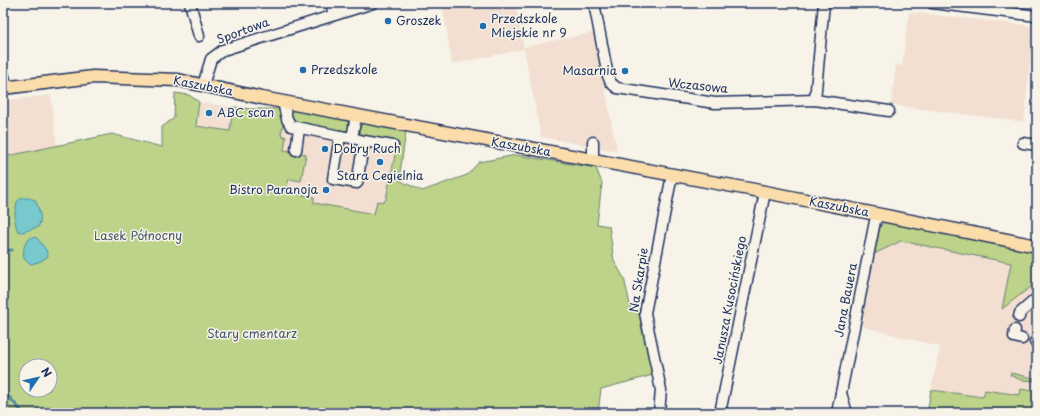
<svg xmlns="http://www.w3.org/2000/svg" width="1040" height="416" font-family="'Playpen Sans',sans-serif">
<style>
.built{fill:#f2dfd2}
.green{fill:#bcd389;stroke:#6c8174;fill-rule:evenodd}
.water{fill:#77c9ce;stroke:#528ba1}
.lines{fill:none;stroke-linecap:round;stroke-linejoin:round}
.stream{stroke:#528ba1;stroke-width:3}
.minor-casing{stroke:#1b2f5e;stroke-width:13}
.major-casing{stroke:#1b2f5e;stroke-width:15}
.minor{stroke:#f7f3e8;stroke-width:10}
.major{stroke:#fbddab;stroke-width:12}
.poi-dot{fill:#1f6fb2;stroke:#f7f3e8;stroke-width:1.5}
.labels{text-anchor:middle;stroke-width:3;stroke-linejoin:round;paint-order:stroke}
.poi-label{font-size:12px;fill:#1b2f5e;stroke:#f7f3e8;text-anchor:start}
.street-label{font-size:12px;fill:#1b2f5e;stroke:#f7f3e8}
.park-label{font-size:12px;fill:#435869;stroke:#f7f3e8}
</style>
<rect width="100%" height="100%" fill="#f7f3e8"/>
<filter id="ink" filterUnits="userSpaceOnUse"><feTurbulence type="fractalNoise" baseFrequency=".025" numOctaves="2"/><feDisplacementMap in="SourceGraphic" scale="8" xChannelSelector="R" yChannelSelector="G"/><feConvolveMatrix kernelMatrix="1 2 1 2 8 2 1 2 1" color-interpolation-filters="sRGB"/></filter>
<g filter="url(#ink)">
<g class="built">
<polygon points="442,3 515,3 524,47 594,32 617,151 541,137 524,49 452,64"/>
<polygon points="909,12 1034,26 1024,122 891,105 896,65 902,66"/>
<polygon points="51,95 57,146 3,157 3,101"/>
<polygon points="199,102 233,107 230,131 196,126"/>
<polygon points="284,119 349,128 399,138 386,199 375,214 313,203 314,197 286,192 289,179 300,181 292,152 284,150 281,135"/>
<polygon points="901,241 1037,268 1037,399 984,397 931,390 940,347 861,326 874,254"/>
</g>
<g class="green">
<path d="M 175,93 L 189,95 L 199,102 L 196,126 L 230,131 L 233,107 L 251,109 L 280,109 L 284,119 L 281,135 L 286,137 L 284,150 L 306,154 L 301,181 L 289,179 L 286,192 L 314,197 L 314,203 L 374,214 L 377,201 L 384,202 L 386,199 L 397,145 L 361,136 L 359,130 L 363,123 L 406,131 L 399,180 L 422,191 L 467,175 L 479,162 L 516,155 L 596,168 L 602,183 L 597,224 L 609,226 L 614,261 L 624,278 L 631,309 L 640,311 L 642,329 L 653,375 L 601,389 L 598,413 L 3,413 L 3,157 L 112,134 L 162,147 L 162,127 L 174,118 ZM 26,366 L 50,366 L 50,390 L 26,390 Z"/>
<polygon points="294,110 344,119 348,122 349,128 345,132 296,126 290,115"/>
<polygon points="885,222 1037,251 1037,282 1002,309 1011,263 901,241 874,254 880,226"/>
<polygon points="1011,373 1037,379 1037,381 1021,380 1010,375"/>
<polygon points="1021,389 1037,392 1037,413 927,413 931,390 983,397 985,390 1020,395"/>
</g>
<g class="water">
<path d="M 21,198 L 29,198 L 35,200 C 39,208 43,220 38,227 L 22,232 L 18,231 C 13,221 15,212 17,202 Z"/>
<path d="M 32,237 L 37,238 L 46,250 L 48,256 L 41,261 L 31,264 L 24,259 C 23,250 23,243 32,237 Z"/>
</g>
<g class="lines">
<g class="stream">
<polyline points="3,230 5,230"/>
<polyline points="3,251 12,250"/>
<polyline points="3,390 23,413"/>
</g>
<defs>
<g id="minor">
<polyline points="190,3 199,36"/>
<polyline points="331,3 334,15"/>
<polyline points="594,3 608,76 611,83 617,88 715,103 815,100 889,111"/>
<polyline points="932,3 1037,16"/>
<polyline points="3,73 7,87"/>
<polyline points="203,85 211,59 223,50 373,3"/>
<polyline points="815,100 824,3"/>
<polyline points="283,102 287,119 291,126 340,136"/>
<polyline points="352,138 364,141 357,183 333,179 340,136 352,138 356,116"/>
<polyline points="364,141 393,146"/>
<polyline points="1023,143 1037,145"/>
<polyline points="296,150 299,129"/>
<polyline points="593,160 593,142"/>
<polyline points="1019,317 1020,313 1037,298"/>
<polyline points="1015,330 1014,337 1022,339"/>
<polyline points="1035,342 1037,342"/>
<polyline points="841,393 847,413"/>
<polyline points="659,413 661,390 645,313 672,175"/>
<polyline points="720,413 765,192"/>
<polyline points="837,413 875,221 879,215"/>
</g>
<polyline id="major" points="3,88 93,77 178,80 262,98 765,192 1037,246"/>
</defs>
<use href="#minor" class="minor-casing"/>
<use href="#major" class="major-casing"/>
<use href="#minor" class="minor"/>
<use href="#major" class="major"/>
</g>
</g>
<g class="poi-dot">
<circle cx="388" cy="21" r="4"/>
<circle cx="483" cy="26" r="4"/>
<circle cx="303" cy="70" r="4"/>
<circle cx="625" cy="71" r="4"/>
<circle cx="209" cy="113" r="4"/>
<circle cx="325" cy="149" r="4"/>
<circle cx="380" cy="162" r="4"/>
<circle cx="326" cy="190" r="4"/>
</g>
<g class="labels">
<g class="poi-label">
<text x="491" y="23">Przedszkole<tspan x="491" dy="14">Miejskie nr 9</tspan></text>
<text x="396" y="25">Groszek</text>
<text x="311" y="74">Przedszkole</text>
<text x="617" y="75" text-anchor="end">Masarnia</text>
<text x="217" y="117">ABC scan</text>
<text x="333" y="153">Dobry Ruch</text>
<text x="380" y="180" text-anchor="middle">Stara Cegielnia</text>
<text x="318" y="194" text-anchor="end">Bistro Paranoja</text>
</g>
<g class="street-label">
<text transform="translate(243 31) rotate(-20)" y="4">Sportowa</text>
<text transform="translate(203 86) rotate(11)" y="4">Kaszubska</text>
<text transform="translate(698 86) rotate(6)" y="4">Wczasowa</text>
<text transform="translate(521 147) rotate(10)" y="4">Kaszubska</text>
<text transform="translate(839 207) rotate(11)" y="4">Kaszubska</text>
<text transform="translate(639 280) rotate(-81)" y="4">Na Skarpie</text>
<text transform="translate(730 300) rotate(-79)" y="4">Janusza Kusocińskiego</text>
<text transform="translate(846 300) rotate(-79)" y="4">Jana Bauera</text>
</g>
<g class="park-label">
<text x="138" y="240">Lasek Północny</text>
<text x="252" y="338">Stary cmentarz</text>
</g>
</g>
<rect width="1040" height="416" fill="none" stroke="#f7f3e8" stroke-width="16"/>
<rect x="8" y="8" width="1024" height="400" fill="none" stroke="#1b2f5e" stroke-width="1.5" filter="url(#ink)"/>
<g transform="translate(38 378) rotate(56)"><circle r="19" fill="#f7f3e8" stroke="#9fa5b1"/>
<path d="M0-3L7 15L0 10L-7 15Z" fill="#1f6fb2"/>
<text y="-6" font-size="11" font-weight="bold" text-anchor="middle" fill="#1b2f5e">N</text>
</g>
</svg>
